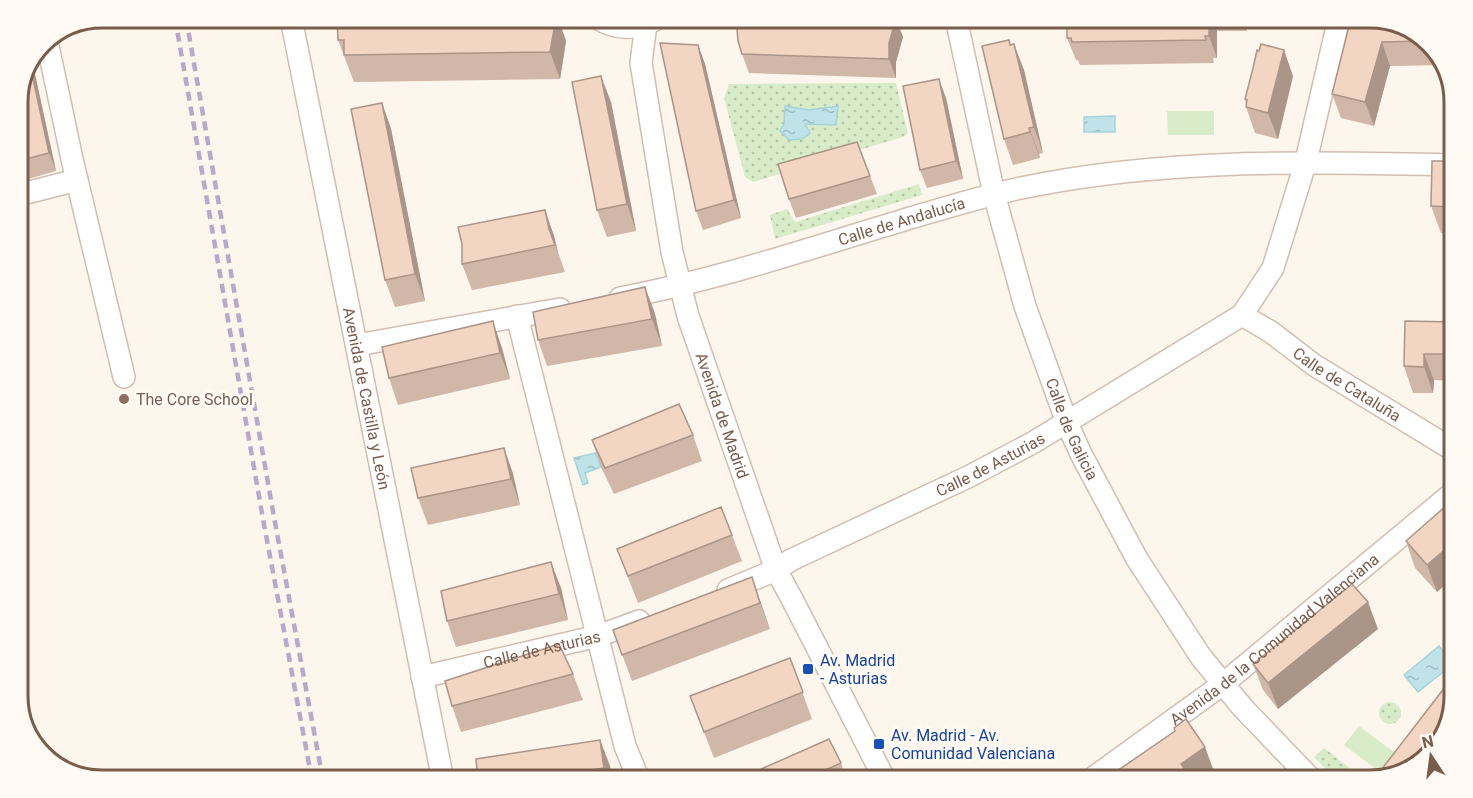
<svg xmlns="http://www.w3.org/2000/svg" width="1473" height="798" font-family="Roboto,sans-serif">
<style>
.grass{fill:url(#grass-dots)}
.pitch{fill:#d8ecc9}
.water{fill:url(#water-ripples);stroke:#a5d3da;stroke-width:1.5}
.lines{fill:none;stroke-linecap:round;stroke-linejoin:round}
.minor-casing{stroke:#d1beb0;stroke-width:24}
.minor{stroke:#fff;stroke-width:21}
.rail{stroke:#b9a8c9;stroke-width:4.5;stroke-dasharray:9 6;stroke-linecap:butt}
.wall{fill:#d1b7a8}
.shaded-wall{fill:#aa9588}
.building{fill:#f3d5c3;stroke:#aa9588;stroke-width:1.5}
.education-dot{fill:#8d6e63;stroke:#fffaf3;stroke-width:2}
.transit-dot{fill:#1a4fb4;stroke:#fffaf3;stroke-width:2}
.labels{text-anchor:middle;stroke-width:6;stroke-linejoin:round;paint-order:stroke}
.street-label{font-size:16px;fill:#7a5c4d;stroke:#fffaf3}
.education-label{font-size:16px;fill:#785e54;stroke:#fffaf3;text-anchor:start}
.transit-label{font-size:16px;fill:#164399;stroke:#fffaf3;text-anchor:start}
.rim{fill:none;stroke:#7a5c4d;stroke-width:3}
</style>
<defs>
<pattern id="grass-dots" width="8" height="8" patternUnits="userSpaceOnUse" patternTransform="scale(1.5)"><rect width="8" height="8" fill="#d8ecc9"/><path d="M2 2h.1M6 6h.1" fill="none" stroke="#b4c2a5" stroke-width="1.8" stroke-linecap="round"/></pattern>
<pattern id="water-ripples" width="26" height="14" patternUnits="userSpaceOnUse" patternTransform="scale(1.5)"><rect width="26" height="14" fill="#bfe3e8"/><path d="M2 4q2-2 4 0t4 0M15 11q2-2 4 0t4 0" fill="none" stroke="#a0bbbe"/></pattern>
</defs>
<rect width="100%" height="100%" fill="#fdf6ec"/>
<g class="grass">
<polygon points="896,83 908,133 903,137 753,182 745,177 724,98 729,84"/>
<polygon points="919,184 922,195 775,239 770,215 787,209 795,222"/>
<circle cx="1390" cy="713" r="11"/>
<polygon points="1324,748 1365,780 1337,780 1314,757"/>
</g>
<g class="pitch">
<polygon points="1167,111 1214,111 1214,135 1168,135"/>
<polygon points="1359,726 1395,753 1380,772 1344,745"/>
</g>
<g class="water">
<polygon points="785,106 809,110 838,106 836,125 805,124 810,133 802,139 789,140 780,131 784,124"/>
<polygon points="1115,116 1115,132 1084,132 1084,117"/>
<polygon points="596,453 601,467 585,473 588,483 583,485 574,458"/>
<polygon points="1439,646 1453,664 1418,692 1404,675"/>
</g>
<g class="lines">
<defs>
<g id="minor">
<path id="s1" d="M 291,18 L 443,780"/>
<path d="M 597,18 C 616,30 636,30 655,20"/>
<path id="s2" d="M 956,18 L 994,194 L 1025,306 L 1067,423 L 1081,454 L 1137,559 L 1201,657 L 1243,708 L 1312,780"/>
<path id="s3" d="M 646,24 L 641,63 L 672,252 L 688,316 L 776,570 L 791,597 L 885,780"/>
<polyline points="47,41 72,159 124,377"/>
<polyline points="18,195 77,180"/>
<path id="s4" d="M 620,298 C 717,280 810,248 904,220 C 944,208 985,195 1026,187 C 1167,158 1312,162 1455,165"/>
<path id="s5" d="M 1242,315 L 1271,332 L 1314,365 L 1455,451"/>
<polyline points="517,316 625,746 639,780"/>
<polyline points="357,345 560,309"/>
<path id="s6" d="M 728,590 L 776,570 L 791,560 L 970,476 L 1034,442 L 1242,315 L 1273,268 L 1306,161 L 1339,18"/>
<path id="s7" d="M 422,677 L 598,636 L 639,621"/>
<path id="s8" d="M 1090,780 L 1223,684 L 1455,491"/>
</g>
</defs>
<use href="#minor" class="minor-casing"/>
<use href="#minor" class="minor"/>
<g class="rail">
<polyline points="175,18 263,519 312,780"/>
<polyline points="186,18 274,517 323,780"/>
</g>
</g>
<g class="wall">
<polygon points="337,18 558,18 566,41 560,79 354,82 338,40"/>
<polygon points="1067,18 1247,18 1247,31 1217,31 1217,58 1213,58 1214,63 1080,65 1078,60 1076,60 1067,38"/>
<polygon points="1351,18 1408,27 1441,56 1444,65 1390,66 1374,126 1341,118 1332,94"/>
<polygon points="896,19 903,37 896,62 896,78 749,73 742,54"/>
<polygon points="698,45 705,64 741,218 703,230 696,211"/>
<polygon points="1011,45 1024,70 1043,153 1039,154 1040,158 1013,165 1004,139"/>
<polygon points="33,65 56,171 18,182 18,97"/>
<polygon points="1293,76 1278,139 1255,133 1246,107 1246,104 1245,99"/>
<polygon points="946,98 963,179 927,188 920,170"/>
<polygon points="611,102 636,231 607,237 597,210"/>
<polygon points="382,103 391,129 425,301 395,307 385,280"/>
<polygon points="857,142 877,194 796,218 789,199"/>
<polygon points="1455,161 1455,233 1441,233 1431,206"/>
<polygon points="545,210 554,236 558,252 565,272 472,290 462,264"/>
<polygon points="645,287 655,314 662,346 547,366 538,340"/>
<polygon points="1455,322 1455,381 1434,380 1433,393 1413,393 1404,366"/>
<polygon points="502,348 510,379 398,405 389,378"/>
<polygon points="693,435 702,461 614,494 601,467 592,440"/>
<polygon points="504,448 513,474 520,505 428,525 418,498"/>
<polygon points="1455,498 1455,576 1437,592 1415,568 1406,541"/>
<polygon points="732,535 742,561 638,603 617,549"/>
<polygon points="752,577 770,629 632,681 613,630"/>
<polygon points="561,588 568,620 456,647 447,621"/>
<polygon points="1378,629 1278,709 1263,690 1253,664"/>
<polygon points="790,658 812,719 714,758 690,696"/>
<polygon points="573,674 583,700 461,732 452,706"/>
<polygon points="600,740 610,766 612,780 478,780"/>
<polygon points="841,763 847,780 742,780"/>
</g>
<g class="shaded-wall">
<polygon points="556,18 558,18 566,41 560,79 550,52"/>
<polygon points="1209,18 1212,18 1217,31 1217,58 1209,36"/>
<polygon points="1243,18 1247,18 1247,31"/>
<polygon points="896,19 903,37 896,62 896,78 889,59 889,43"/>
<polygon points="1382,42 1390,66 1374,126 1365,102"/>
<polygon points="1014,44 1024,70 1043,153 1034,127"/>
<polygon points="698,45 705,64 741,218 734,200"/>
<polygon points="1284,50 1293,76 1278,139 1268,113"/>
<polygon points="33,65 56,171 49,153 31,69"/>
<polygon points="601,76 611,102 636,231 627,204"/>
<polygon points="939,79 946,98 963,179 956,161"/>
<polygon points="382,103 391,129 425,301 415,274"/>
<polygon points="1029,128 1039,154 1040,158 1030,132"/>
<polygon points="1451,194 1455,203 1455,218 1451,207"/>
<polygon points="545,210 554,236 558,252 549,229"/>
<polygon points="645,287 655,314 662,346 652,319"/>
<polygon points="493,321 502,348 510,379 500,353"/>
<polygon points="1424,354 1434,380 1433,393 1424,367"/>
<polygon points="504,448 513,474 520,505 511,479"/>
<polygon points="1455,541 1455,576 1437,592 1427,565"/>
<polygon points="551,562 561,588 568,620 559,594"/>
<polygon points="752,577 761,604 770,629 760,603"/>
<polygon points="1368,602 1378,629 1278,709 1268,683"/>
<polygon points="600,740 610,766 612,780 609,780 604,768"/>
<polygon points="1205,747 1215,774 1206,780 1186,780 1181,764"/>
</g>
<g class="building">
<polygon points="337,18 556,18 550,52 344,55 344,40 338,40"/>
<polygon points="736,18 895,18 896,19 889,43 889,59 742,54 738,41"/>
<polygon points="1067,18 1209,18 1209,36 1205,36 1206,40 1072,42 1071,38 1067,38"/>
<polygon points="1351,18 1370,18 1408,27 1425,41 1382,42 1365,102 1332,94"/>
<polygon points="1009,40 1010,45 1014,44 1034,127 1029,128 1030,132 1004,139 982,46"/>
<polygon points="660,43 698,45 734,200 696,211"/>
<polygon points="1261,44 1284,50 1268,113 1246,107 1247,100 1245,99 1253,68 1257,50 1259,51"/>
<polygon points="31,69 49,153 18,161 18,97"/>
<polygon points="601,76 627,204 597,210 572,82"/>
<polygon points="939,79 956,161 920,170 903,86"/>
<polygon points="382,103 415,274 385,280 351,109"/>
<polygon points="857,142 870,176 789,199 778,164"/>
<polygon points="1432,161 1455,161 1455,194 1451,194 1451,207 1431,206"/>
<polygon points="545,210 549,229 555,245 462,264 462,244 458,227"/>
<polygon points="645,287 652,319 538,340 533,312"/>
<polygon points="493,321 500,353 389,378 382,347"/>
<polygon points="1405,321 1455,322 1455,354 1424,354 1424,367 1404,366"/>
<polygon points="679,404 693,435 605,468 592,440"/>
<polygon points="504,448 511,479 418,498 411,468"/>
<polygon points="1455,498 1455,541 1427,565 1406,541"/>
<polygon points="721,507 732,535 628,576 617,549"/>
<polygon points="551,562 559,594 447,621 441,591"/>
<polygon points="752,577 760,603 622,655 613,630"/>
<polygon points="1352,584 1368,602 1268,683 1253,664"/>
<polygon points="559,644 573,674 452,706 445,681"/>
<polygon points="790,658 803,692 704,732 690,696"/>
<polygon points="1455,674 1455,695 1446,733 1413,768 1375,778"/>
<polygon points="1186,719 1205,747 1181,764 1192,780 1104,780 1175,731 1174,728"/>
<polygon points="829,739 841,763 803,780 742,780 741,778"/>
<polygon points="600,740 604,768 527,780 478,780 476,759"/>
</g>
<circle class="education-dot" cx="124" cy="399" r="6"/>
<g class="transit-dot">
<rect x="802" y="663" width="12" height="12" rx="3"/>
<rect x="873" y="738" width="12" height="12" rx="3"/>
</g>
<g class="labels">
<g class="street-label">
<text dy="6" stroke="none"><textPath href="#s4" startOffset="292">Calle de Andalucía</textPath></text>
<text dy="6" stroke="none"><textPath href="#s5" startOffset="126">Calle de Cataluña</textPath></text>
<text dy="6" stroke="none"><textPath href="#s1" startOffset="388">Avenida de Castilla y León</textPath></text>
<text dy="6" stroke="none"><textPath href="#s3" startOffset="402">Avenida de Madrid</textPath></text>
<text dy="6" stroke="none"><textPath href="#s2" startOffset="428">Calle de Galicia</textPath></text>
<text dy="6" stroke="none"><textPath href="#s6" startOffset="291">Calle de Asturias</textPath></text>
<text dy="6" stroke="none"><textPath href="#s8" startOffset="232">Avenida de la Comunidad Valenciana</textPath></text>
<text dy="6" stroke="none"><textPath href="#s7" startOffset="123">Calle de Asturias</textPath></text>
</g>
<g class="education-label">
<text x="136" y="405">The Core School</text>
</g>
<g class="transit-label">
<text x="820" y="666">Av. Madrid<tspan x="820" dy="18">- Asturias</tspan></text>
<text x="891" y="741">Av. Madrid - Av.<tspan x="891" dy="18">Comunidad Valenciana</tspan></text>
</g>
</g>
<path d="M0 0H1473V798H0ZM102 28H1370A74 74 0 0 1 1444 102V696A74 74 0 0 1 1370 770H102A74 74 0 0 1 28 696V102A74 74 0 0 1 102 28Z" fill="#fffaf3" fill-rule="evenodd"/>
<path class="rim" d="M102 28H1370A74 74 0 0 1 1444 102V696A74 74 0 0 1 1370 770H102A74 74 0 0 1 28 696V102A74 74 0 0 1 102 28Z"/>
<g transform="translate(1431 756) rotate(347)" stroke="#fffaf3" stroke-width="4.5" paint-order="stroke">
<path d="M0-4.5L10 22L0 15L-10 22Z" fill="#7a5c4d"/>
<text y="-9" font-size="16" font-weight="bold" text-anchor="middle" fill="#7a5c4d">N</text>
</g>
</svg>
